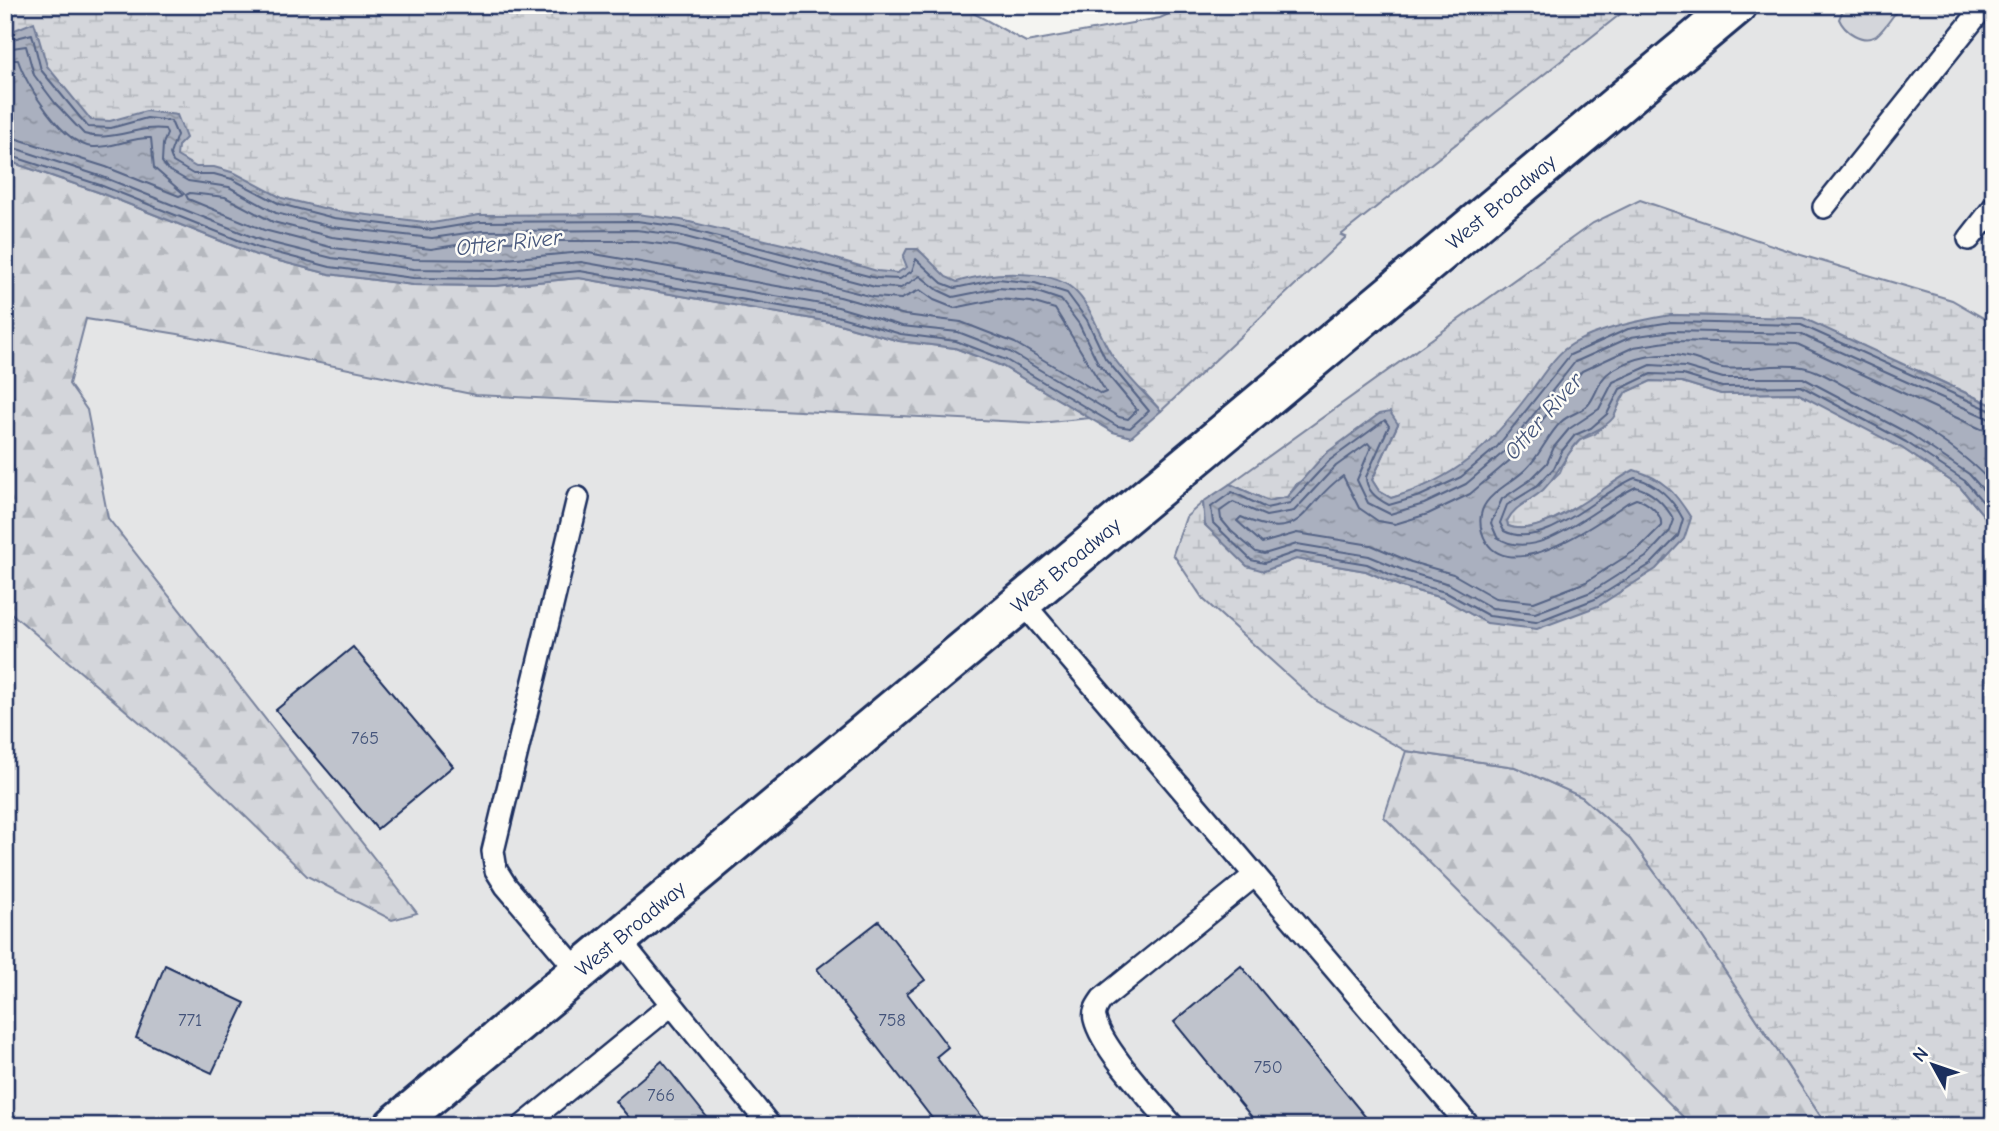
<svg xmlns="http://www.w3.org/2000/svg" width="1999" height="1131" font-family="'Comic Neue',sans-serif">
<style>
.built{fill:#e4e5e6}
.green{fill:#d4d6db;stroke:#78829c;stroke-width:2}
.forest{fill:url(#forest-firs);stroke:#78829c;stroke-width:2}
.wetland{fill:url(#wetland-marsh);stroke:#78829c;stroke-width:2}
.water{fill:url(#water-ripples);stroke:#717c98;stroke-width:2}
.lines{fill:none;stroke-linecap:round;stroke-linejoin:round}
.shore{stroke:#546385;stroke-width:2}
.building{fill:#bfc3cc;stroke:#1b2f5e;stroke-width:2}
.lane-casing{stroke:#1b2f5e;stroke-width:26}
.secondary-casing{stroke:#1b2f5e;stroke-width:44}
.lane{stroke:#fdfcf7;stroke-width:21}
.secondary{stroke:#fdfcf7;stroke-width:38}
.labels{text-anchor:middle;stroke-width:5;stroke-linejoin:round;paint-order:stroke}
.number-label{font-size:18px;fill:#44547a}
.street-label{font-size:21px;fill:#1b2f5e;stroke:#fdfcf7}
.water-label{font-size:23px;font-style:italic;fill:#46567b;stroke:#fdfcf7}
</style>
<defs>
<pattern id="forest-firs" width="22" height="20" patternUnits="userSpaceOnUse" patternTransform="scale(1.75)"><rect width="22" height="20" fill="#d4d6db"/><path d="M5 1l3.5 6h-7zM16 11l3.5 6h-7z" fill="#b5b8be"/></pattern>
<pattern id="wetland-marsh" width="20" height="14" patternUnits="userSpaceOnUse" patternTransform="scale(1.75)"><rect width="20" height="14" fill="#d4d6db"/><path d="M1 5h8M5 5V1M11 12h8M15 12V8" fill="none" stroke="#b5b8be"/></pattern>
<pattern id="water-ripples" width="26" height="14" patternUnits="userSpaceOnUse" patternTransform="scale(1.75)"><rect width="26" height="14" fill="#aab0bf"/><path d="M2 4q2-2 4 0t4 0M15 11q2-2 4 0t4 0" fill="none" stroke="#8a909e"/></pattern>
</defs>
<rect width="100%" height="100%" fill="#f4f4f1"/>
<filter id="ink" filterUnits="userSpaceOnUse"><feTurbulence type="fractalNoise" baseFrequency=".0143" numOctaves="2"/><feDisplacementMap in="SourceGraphic" scale="14" xChannelSelector="R" yChannelSelector="G"/><feConvolveMatrix kernelMatrix="1 2 1 2 8 2 1 2 1" color-interpolation-filters="sRGB"/></filter>
<g filter="url(#ink)">
<polygon class="built" points="1632,5 1994,5 1994,324 1952,300 1801,255 1640,200 1593,223 1176,539 1203,599 1315,700 1406,751 1384,818 1692,1126 5,1126 5,586 87,410 69,384 86,319 178,334 476,395 1039,423 1090,418"/>
<path class="green" d="M 1845,5 L 1901,5 C 1894,14 1885,29 1876,36 C 1862,44 1844,31 1839,19 Z"/>
<g class="forest">
<polygon points="5,160 98,192 256,255 329,274 413,285 495,286 579,278 836,323 899,341 955,348 1002,366 1090,418 1039,423 476,395 178,334 86,319 69,384 87,410 108,518 417,913 392,920 307,876 208,780 5,608"/>
<polygon points="1406,751 1515,767 1582,797 1630,839 1702,936 1827,1126 1692,1126 1384,817"/>
</g>
<g class="wetland">
<polygon points="5,5 959,5 1026,42 1160,18 1188,5 1628,5 1628,8 1341,235 1346,237 1161,411 1143,391 997,321 383,256 5,125"/>
<polygon points="1640,200 1801,255 1952,300 1994,324 1994,406 1919,371 1723,316 1671,315 1512,417 1492,442 1456,472 1418,490 1391,498 1379,491 1372,480 1398,424 1296,484 1287,497 1268,501 1230,484 1593,223"/>
<path d="M 1651,381 L 1682,382 L 1721,394 L 1797,393 L 1815,400 L 1902,448 L 1960,487 L 1994,528 L 1994,1126 L 1827,1126 L 1702,936 L 1630,839 L 1582,797 L 1515,767 L 1406,751 L 1315,700 L 1203,599 L 1173,554 L 1186,517 L 1203,502 L 1205,525 L 1264,571 L 1296,559 L 1366,571 L 1402,587 L 1442,598 L 1487,623 L 1579,505 C 1559,516 1532,535 1508,526 L 1507,521 L 1513,510 L 1540,492 L 1560,472 L 1567,455 L 1580,440 L 1595,434 L 1613,417 L 1625,393 Z"/>
</g>
<g class="water">
<path d="M 34,22 L 47,66 L 91,120 L 110,121 L 146,111 L 177,115 L 186,138 L 178,146 L 177,156 L 196,167 L 214,167 L 235,173 L 282,198 L 335,211 L 433,223 L 479,215 L 637,214 L 681,220 L 799,248 L 877,271 L 897,273 L 907,267 L 903,257 L 907,249 L 918,249 L 946,277 L 957,282 C 984,272 1050,268 1073,289 C 1092,306 1098,333 1111,354 C 1125,375 1144,393 1161,411 L 1131,437 L 1113,432 L 1002,366 L 955,348 L 899,341 L 836,323 L 579,278 L 495,286 L 413,285 L 329,274 L 256,255 L 98,192 L 5,160 L 5,34 Z"/>
<path d="M 1671,315 L 1803,318 L 1994,406 L 1994,528 L 1960,487 L 1902,448 L 1797,393 L 1721,394 L 1682,382 L 1651,381 L 1625,393 C 1619,401 1618,410 1613,418 C 1604,430 1588,432 1578,442 C 1564,457 1558,475 1543,490 C 1530,502 1515,505 1507,521 L 1508,526 C 1543,540 1603,486 1634,470 C 1664,479 1675,492 1691,518 L 1684,539 L 1656,569 L 1598,606 L 1537,629 L 1487,623 L 1442,598 L 1402,587 L 1366,571 L 1296,559 L 1264,571 L 1247,566 L 1205,525 L 1203,502 L 1230,484 L 1268,501 L 1287,497 L 1325,454 L 1379,414 L 1390,412 L 1398,424 L 1372,480 L 1379,491 L 1391,498 C 1456,479 1488,448 1528,395 C 1539,381 1551,360 1565,349 C 1590,330 1641,320 1671,315 Z"/>
</g>
<g class="lines">
<g class="shore">
<polyline points="5,41 32,34 41,70 88,127 111,128 147,118 171,121 177,135 170,154 173,162 193,174 214,174 232,179 280,204 334,218 432,230 480,222 637,221 680,227 876,278 900,279 912,271 916,259 942,283 955,288 998,279 1035,283 1067,293 1087,320 1105,358 1149,411 1130,428 1117,426 1006,360 956,341 901,334 837,316 580,271 495,279 413,278 330,267 258,248 100,185 5,154"/>
<path d="M 5,49 L 26,46 L 34,75 L 55,103 L 84,134 C 112,143 137,125 165,129 L 167,134 L 163,144 L 162,162 L 167,169 L 188,181 L 229,187 L 276,213 L 332,227 L 432,238 L 481,231 L 636,230 L 678,235 L 875,287 L 901,288 L 920,276 L 938,290 L 953,297 L 998,288 L 1034,291 L 1061,300 L 1079,324 L 1098,363 L 1137,410 L 1128,419 L 1119,417 L 1010,352 L 958,332 L 902,326 L 838,307 L 581,262 L 494,270 L 414,269 L 332,258 L 260,240 L 103,177 L 5,145"/>
<path d="M 5,60 L 18,60 C 26,85 63,145 93,147 C 113,148 132,137 151,138 L 154,168 L 184,194 L 179,196 L 106,167 L 5,135"/>
<polygon points="190,193 225,197 273,222 332,237 431,249 482,241 636,241 676,246 873,297 901,299 920,290 934,300 954,308 998,299 1031,302 1055,309 1106,392 1101,394 1015,343 961,322 905,315 840,297 583,252 494,260 414,259 334,248 264,230 188,199 186,195"/>
<path d="M 1994,412 L 1801,325 L 1671,322 L 1628,329 L 1570,355 L 1497,447 L 1461,477 L 1420,496 L 1389,505 C 1377,499 1366,491 1366,477 L 1389,426 L 1385,420 L 1330,460 L 1290,503 L 1266,508 L 1232,492 L 1211,507 L 1213,523 L 1251,560 L 1264,563 L 1296,552 L 1367,564 L 1405,581 L 1445,592 L 1489,616 L 1536,622 L 1595,599 L 1651,564 L 1678,536 L 1683,519 C 1672,498 1658,484 1635,478 C 1599,492 1545,552 1504,531 L 1500,523 L 1507,505 L 1536,487 L 1554,468 L 1562,451 L 1575,435 L 1591,428 L 1607,414 L 1620,389 L 1651,374 L 1683,375 L 1722,387 L 1801,386 L 1906,442 L 1965,481 L 1994,515"/>
<path d="M 1994,421 L 1800,334 L 1672,331 L 1631,337 L 1575,362 L 1504,452 L 1466,484 L 1424,504 L 1390,514 L 1368,503 L 1357,480 L 1371,447 L 1368,443 L 1336,466 L 1294,511 L 1266,516 L 1233,502 L 1220,511 L 1221,519 L 1231,531 L 1256,552 L 1264,554 L 1297,544 L 1369,556 L 1408,572 L 1449,584 L 1492,608 L 1535,613 L 1591,592 L 1646,557 L 1670,531 L 1674,520 C 1665,504 1653,492 1636,487 C 1600,502 1538,567 1497,537 L 1491,523 L 1502,499 L 1530,480 L 1547,463 L 1554,447 L 1569,429 L 1599,409 L 1613,382 L 1651,365 L 1685,367 L 1723,378 L 1803,378 L 1911,435 L 1969,474 L 1994,502"/>
<path d="M 1994,431 L 1981,429 L 1797,344 L 1673,341 L 1634,347 L 1582,371 L 1509,461 L 1470,494 L 1428,514 L 1395,524 L 1378,521 L 1359,508 L 1343,476 C 1302,504 1304,546 1241,517 L 1237,521 L 1262,543 L 1297,533 L 1371,545 L 1411,562 L 1453,574 L 1495,598 L 1534,602 L 1586,582 L 1639,548 L 1661,526 C 1663,514 1647,501 1636,499 L 1627,503 C 1601,521 1501,594 1482,532 C 1472,497 1509,487 1527,468 C 1541,454 1547,436 1561,422 C 1569,414 1580,413 1588,405 C 1597,395 1598,379 1611,371 C 1634,357 1661,351 1687,357 C 1699,359 1710,366 1723,368 C 1749,371 1776,362 1802,367 C 1819,370 1835,381 1850,389 C 1900,415 1957,443 1994,486"/>
</g>
</g>
<g class="building">
<polygon points="353,647 453,766 377,829 276,710"/>
<polygon points="879,921 925,980 907,993 948,1047 936,1057 989,1126 938,1126 817,969"/>
<polygon points="165,965 245,1003 212,1073 136,1038"/>
<polygon points="1241,966 1373,1126 1259,1126 1174,1022"/>
<polygon points="662,1061 714,1126 636,1126 615,1101"/>
</g>
<g class="lines">
<defs>
<g id="lane">
<polyline points="1824,207 1985,5"/>
<polyline points="1969,239 1994,207"/>
<polyline points="578,498 493,851 496,870 506,886 579,972"/>
<polyline points="1023,603 1469,1126"/>
<polyline points="619,939 770,1126"/>
<polyline points="523,1126 671,1005"/>
<path d="M 1173,1126 C 1152,1101 1102,1049 1095,1019 C 1093,1011 1098,1005 1102,999 L 1255,875"/>
</g>
<g id="secondary">
<path id="s1" d="M 394,1126 L 1737,5"/>
</g>
</defs>
<use href="#lane" class="lane-casing"/>
<use href="#secondary" class="secondary-casing"/>
<use href="#lane" class="lane"/>
<use href="#secondary" class="secondary"/>
</g>
</g>
<g class="labels">
<g class="number-label">
<text x="365" y="744">765</text>
<text x="190" y="1026">771</text>
<text x="892" y="1026">758</text>
<text x="1268" y="1073">750</text>
<text x="661" y="1101">766</text>
</g>
<g class="street-label">
<text dy="7" stroke="none"><textPath href="#s1" startOffset="1442">West Broadway</textPath></text>
<text dy="7" stroke="none"><textPath href="#s1" startOffset="875">West Broadway</textPath></text>
<text dy="7" stroke="none"><textPath href="#s1" startOffset="308">West Broadway</textPath></text>
</g>
<g class="water-label">
<text transform="translate(509 242) rotate(-6)" y="8">Otter River</text>
<text transform="translate(1543 416) rotate(-49)" y="8">Otter River</text>
</g>
</g>
<rect width="1999" height="1131" fill="none" stroke="#fdfcf7" stroke-width="28"/>
<rect x="14" y="14" width="1971" height="1103" fill="none" stroke="#1b2f5e" stroke-width="2.5" filter="url(#ink)"/>
<g transform="translate(1933 1065) rotate(310)" stroke="#fdfcf7" stroke-width="5" paint-order="stroke">
<path d="M0-5L12 26L0 18L-12 26Z" fill="#1b2f5e"/>
<text y="-10" font-size="19" font-weight="bold" text-anchor="middle" fill="#1b2f5e">N</text>
</g>
</svg>
